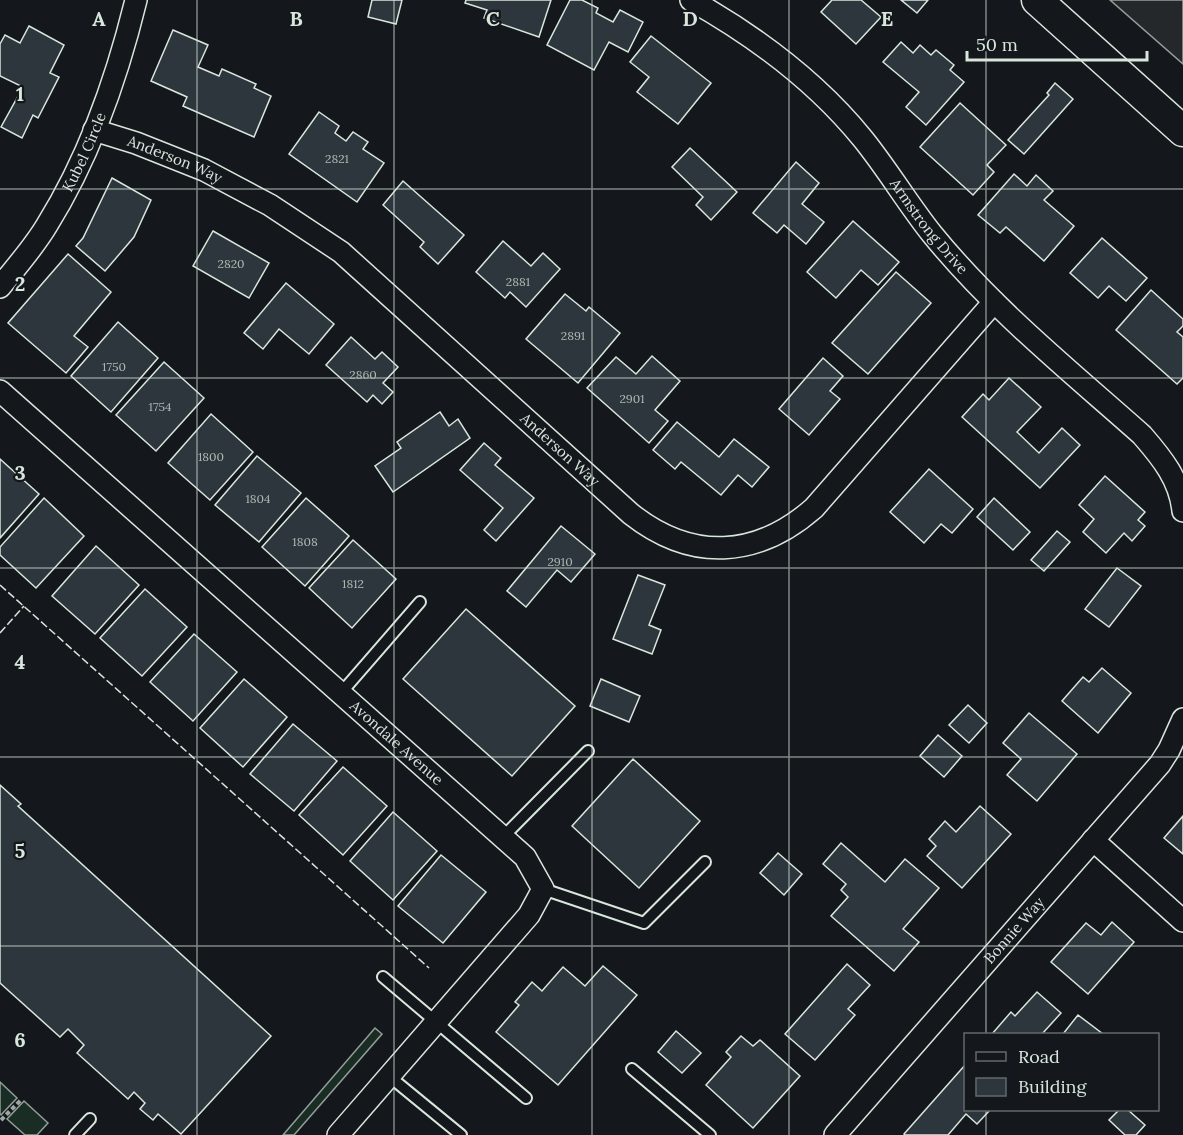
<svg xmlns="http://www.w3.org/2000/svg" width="1183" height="1135" font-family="Lora,serif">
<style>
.green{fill:#1a2d24;stroke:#939e99;stroke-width:1.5}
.parking{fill:#24282b;stroke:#939e99;stroke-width:1.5}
.building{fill:#2c363c;stroke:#d8e6dc;stroke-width:1.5}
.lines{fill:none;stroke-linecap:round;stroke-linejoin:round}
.lane-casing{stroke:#d8e6dc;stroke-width:14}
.street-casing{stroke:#d8e6dc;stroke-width:24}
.secondary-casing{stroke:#d8e6dc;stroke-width:33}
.path{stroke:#9da8a2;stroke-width:4;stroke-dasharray:4.5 3;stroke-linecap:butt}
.lane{stroke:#14181c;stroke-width:10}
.street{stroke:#14181c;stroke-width:21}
.secondary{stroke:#14181c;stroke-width:30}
.fence{stroke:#d8e6dc;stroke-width:1.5;stroke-dasharray:8 3;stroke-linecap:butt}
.grid{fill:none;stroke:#d8e6dc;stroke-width:1.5;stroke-opacity:0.55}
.labels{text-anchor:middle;stroke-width:4.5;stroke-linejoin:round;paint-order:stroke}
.number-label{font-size:12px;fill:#adbab4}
.street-label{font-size:15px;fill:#d8e6dc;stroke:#14181c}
.grid-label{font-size:20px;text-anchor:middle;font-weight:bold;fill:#d8e6dc;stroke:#14181c;stroke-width:4.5;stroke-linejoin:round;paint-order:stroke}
</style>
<rect width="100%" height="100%" fill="#14181c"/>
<g class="green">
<polygon points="375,1028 382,1034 294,1135 283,1135"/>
<polygon points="0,1082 17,1098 1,1115 0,1114"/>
<polygon points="24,1101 48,1123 37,1135 25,1135 7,1119"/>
</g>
<polygon class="parking" points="1110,0 1183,0 1183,64"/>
<g class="building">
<polygon points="372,0 402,0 396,24 368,17"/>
<polygon points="466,0 551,0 539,37 484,18 487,10 465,3"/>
<polygon points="570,0 582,0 598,8 596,13 613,22 620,10 643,22 628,52 609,42 594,70 547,45"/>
<polygon points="832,0 861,0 881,17 856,44 821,12"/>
<polygon points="901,0 928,0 917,13"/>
<polygon points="29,26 64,45 50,73 59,77 38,118 33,115 22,138 1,127 23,87 0,76 0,44 5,35 20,43"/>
<polygon points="173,30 208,45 198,67 219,76 222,69 256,84 254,88 271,96 254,137 183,106 187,97 151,81"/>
<polygon points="651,36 711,83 678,124 637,92 649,77 630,62"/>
<polygon points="901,42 913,53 920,45 931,55 936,50 954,65 950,70 964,82 926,125 906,107 919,92 883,62"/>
<polygon points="1055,83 1073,99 1024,154 1008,140 1049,95 1047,93"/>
<polygon points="960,103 1006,145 987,165 994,172 973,195 920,147"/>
<polygon points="319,112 339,126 335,133 346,141 353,132 368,142 363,149 384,163 357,202 289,154"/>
<polygon points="690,148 737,192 711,220 696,205 703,197 672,167"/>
<polygon points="796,162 819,183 802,204 824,222 806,244 784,225 777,233 753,213"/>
<polygon points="1014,174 1027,186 1036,175 1053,191 1044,200 1074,226 1044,261 1006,227 1000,233 978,215"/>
<polygon points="112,178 151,200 134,237 105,271 76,246 83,238"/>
<polygon points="403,181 464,235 438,264 420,247 424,242 383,205"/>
<polygon points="853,221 899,262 878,285 861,270 836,298 807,272"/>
<polygon points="213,231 269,263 249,298 193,266"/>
<polygon points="1102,238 1147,278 1126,301 1109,286 1098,298 1070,273"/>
<polygon points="503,241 531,266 543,253 560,269 526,307 510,292 505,298 476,272"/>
<polygon points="68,254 111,292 74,336 88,347 66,373 8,323"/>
<polygon points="896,272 931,303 868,374 832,343"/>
<polygon points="286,283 334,324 309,354 279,329 263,349 244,333"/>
<polygon points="1151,290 1183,319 1183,326 1177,332 1183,337 1183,378 1177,384 1116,330"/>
<polygon points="565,294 586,311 589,307 620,333 578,383 526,339"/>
<polygon points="118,322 158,358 111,412 71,376"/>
<polygon points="351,337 375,359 382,352 398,367 383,383 393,392 382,404 373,395 367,402 326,365"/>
<polygon points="652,356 680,381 655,410 668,421 649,443 587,388 616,357 636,374"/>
<polygon points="823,358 843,376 830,391 840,399 809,435 779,409"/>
<polygon points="164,362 204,398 156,451 116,415"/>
<polygon points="1009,378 1041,407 1017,432 1039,453 1062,428 1080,445 1040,488 962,417 983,394 989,400"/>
<polygon points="440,412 449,426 458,419 470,438 393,492 375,466 401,448 397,442"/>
<polygon points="211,414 253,452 210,500 168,463"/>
<polygon points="677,422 719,457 734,439 769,467 752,487 738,475 721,495 681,462 675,469 653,450"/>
<polygon points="484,443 501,458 495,465 534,498 496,541 484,530 503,508 460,470"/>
<polygon points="257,456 301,493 259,542 215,505"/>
<polygon points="0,459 39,494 0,538"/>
<polygon points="929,469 973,509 952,533 941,524 924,543 890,512"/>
<polygon points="1105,476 1145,512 1138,520 1145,526 1132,541 1124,533 1106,553 1083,532 1094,519 1079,505"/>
<polygon points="44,498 84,536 36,588 0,555 0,547"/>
<polygon points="306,498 349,536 305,586 262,547"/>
<polygon points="994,498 1030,532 1013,550 977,517"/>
<polygon points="561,526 595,554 571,582 557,570 526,607 507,591"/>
<polygon points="1057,531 1070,542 1044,571 1031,560"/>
<polygon points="353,540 396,579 352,628 309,588"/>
<polygon points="96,546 139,585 95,634 52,596"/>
<polygon points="1117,568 1141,586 1109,627 1085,609"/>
<polygon points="638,575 665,585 649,625 661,630 652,654 613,639"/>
<polygon points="145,589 187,627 142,676 100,638"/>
<polygon points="466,609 575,706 512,776 403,679"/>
<polygon points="194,634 237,672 193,721 150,682"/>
<polygon points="1102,668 1131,693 1098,733 1062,701 1083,677 1089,682"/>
<polygon points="244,679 287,717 243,767 200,728"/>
<polygon points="601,679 640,696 629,722 590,706"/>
<polygon points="968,705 987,723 969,743 949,725"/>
<polygon points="1029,713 1077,754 1037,801 1007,775 1021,759 1003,743"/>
<polygon points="293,724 337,761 294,811 250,774"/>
<polygon points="938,735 962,756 944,777 920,756"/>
<polygon points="633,759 700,821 639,888 572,826"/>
<polygon points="343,767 387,806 343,855 299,815"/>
<polygon points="0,785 21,804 18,806 271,1036 181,1134 158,1114 153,1120 140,1109 145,1103 134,1092 128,1099 77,1053 84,1045 68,1029 60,1037 0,983"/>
<polygon points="980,806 1011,834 962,888 927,856 936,846 929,839 945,821 956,832"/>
<polygon points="393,812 437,851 393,900 350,861"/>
<polygon points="1183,816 1183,854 1164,838"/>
<polygon points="841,843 885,882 905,859 939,888 903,929 919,942 894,971 831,916 848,897 841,890 846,884 823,864"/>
<polygon points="778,853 802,874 784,895 760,873"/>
<polygon points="441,855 486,892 443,943 398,906"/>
<polygon points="1112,922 1134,942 1088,994 1051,962 1086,923 1101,935"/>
<polygon points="847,964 870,985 848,1009 855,1015 815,1060 785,1034"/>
<polygon points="603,966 637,995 558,1085 496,1032 519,1005 515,1002 532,982 542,991 563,967 585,986"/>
<polygon points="1037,992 1061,1013 1042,1034 992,1034 1011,1012 1015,1016"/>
<polygon points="1078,1015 1103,1034 1063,1034"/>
<polygon points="676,1031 701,1053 682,1073 658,1052"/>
<polygon points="741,1036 753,1046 760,1040 800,1076 753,1128 706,1085 731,1057 726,1052"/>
<polygon points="966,1064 966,1110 990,1110 977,1124 966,1114 948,1135 905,1135 904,1134"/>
<polygon points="1119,1110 1128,1110 1145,1125 1136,1135 1125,1135 1109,1120"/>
</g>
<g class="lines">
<defs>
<g id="lane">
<polyline points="341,693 420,602"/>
<polyline points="503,837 588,751"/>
<polyline points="543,889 644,923 705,862"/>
<polyline points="383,977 526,1098"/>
<polyline points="632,1069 710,1135"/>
<polyline points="389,1076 461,1135"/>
<polyline points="75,1135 90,1119"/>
</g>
<g id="street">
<path id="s1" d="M 691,0 C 755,36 816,81 863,139 C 888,170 908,204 932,234 C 993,309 1070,371 1142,435 C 1162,458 1180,480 1183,511"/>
<path id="s2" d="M 94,130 L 136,143 L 204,170 L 270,205 L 341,252 L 631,514 C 692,562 757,558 814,508 L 994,302"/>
<path id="s3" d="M 0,287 C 16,267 34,247 47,225 C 90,156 117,78 136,0"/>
<path id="s4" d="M 0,391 L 525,857 L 543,889 L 529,915 L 338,1135"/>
<polyline points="1093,840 1183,921"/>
<path id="s5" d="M 835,1135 L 1160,764 L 1169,750 L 1183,719"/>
</g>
<polyline id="secondary" points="1037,0 1183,131"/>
</defs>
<use href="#lane" class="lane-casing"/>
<use href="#street" class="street-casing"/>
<use href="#secondary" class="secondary-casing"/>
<polyline class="path" points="1,1120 21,1100"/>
<use href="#lane" class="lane"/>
<use href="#street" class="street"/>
<use href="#secondary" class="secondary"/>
<g class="fence">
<polyline points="0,585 429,968"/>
<polyline points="0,633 24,606"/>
</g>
</g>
<path class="grid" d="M 197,0 L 197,1135M 394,0 L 394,1135M 592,0 L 592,1135M 789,0 L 789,1135M 986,0 L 986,1034M 0,189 L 1183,189M 0,378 L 1183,378M 0,568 L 1183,568M 0,757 L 1183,757M 0,946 L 1183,946M 986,1110 L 986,1135"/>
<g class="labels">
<g class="number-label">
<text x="337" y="163">2821</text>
<text x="231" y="268">2820</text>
<text x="518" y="286">2881</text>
<text x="573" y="340">2891</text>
<text x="114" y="371">1750</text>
<text x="363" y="379">2860</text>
<text x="632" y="403">2901</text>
<text x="160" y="411">1754</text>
<text x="211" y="461">1800</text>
<text x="258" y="503">1804</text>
<text x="305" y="546">1808</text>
<text x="560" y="566">2910</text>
<text x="353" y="588">1812</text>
</g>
<g class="street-label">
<text dy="5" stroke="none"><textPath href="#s3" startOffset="160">Kubel Circle</textPath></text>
<text dy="5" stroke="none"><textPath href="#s2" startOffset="86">Anderson Way</textPath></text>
<text dy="5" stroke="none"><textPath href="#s1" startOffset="332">Armstrong Drive</textPath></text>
<text dy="5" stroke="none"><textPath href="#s2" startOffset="572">Anderson Way</textPath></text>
<text dy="5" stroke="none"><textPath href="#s4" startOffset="530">Avondale Avenue</textPath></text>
<text dy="5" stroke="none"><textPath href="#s5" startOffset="272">Bonnie Way</textPath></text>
</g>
</g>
<g class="grid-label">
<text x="99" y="26">A</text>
<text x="296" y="26">B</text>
<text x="493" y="26">C</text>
<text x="690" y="26">D</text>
<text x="887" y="26">E</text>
<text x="20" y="101">1</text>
<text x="20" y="291">2</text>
<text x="20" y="480">3</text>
<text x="20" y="669">4</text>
<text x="20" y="858">5</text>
<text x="20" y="1047">6</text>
</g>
<rect x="964" y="1033" width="195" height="78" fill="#14181c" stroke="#626a69" stroke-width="1.5"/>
<rect x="976" y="1052" width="30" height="9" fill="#14181c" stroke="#626a69" stroke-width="1.5"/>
<text x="1018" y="1063" font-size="18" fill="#d8e6dc">Road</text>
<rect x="976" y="1078" width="30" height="18" fill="#2c363c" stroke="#626a69" stroke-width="1.5"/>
<text x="1018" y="1093" font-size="18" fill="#d8e6dc">Building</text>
<path d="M967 51v9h180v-9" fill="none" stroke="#d8e6dc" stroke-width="3"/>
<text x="976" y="51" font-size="18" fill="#d8e6dc" stroke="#14181c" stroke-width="4.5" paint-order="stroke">50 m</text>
</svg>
